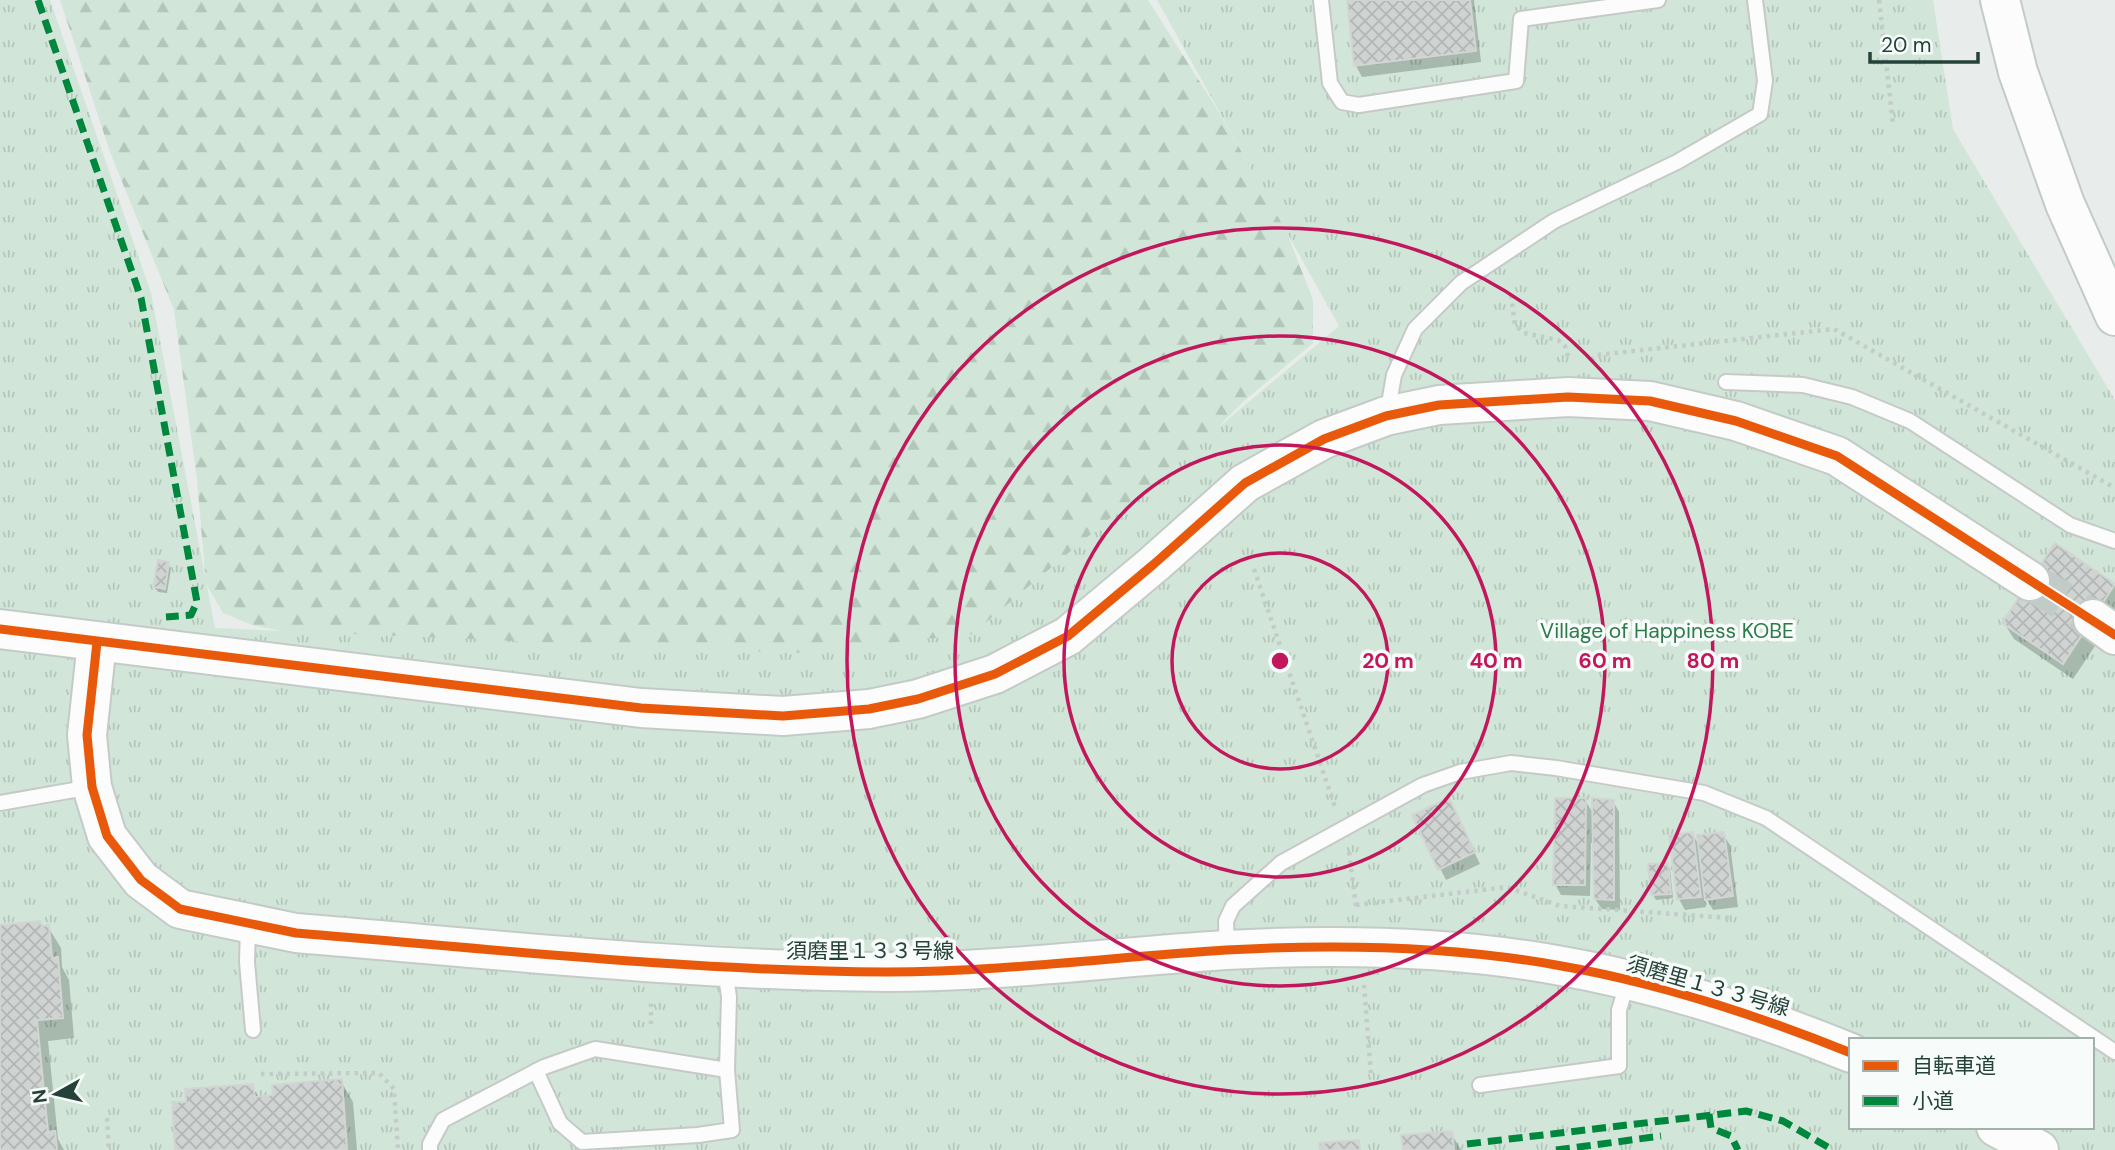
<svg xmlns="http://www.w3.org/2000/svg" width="2115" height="1150" font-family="'DM Sans','Noto Sans JP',sans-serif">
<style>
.forest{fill:url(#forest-firs)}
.park{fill:url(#park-tufts);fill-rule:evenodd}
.shadow{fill:#0003}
.building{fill:url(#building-cross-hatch);stroke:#d1d6d4;stroke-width:2}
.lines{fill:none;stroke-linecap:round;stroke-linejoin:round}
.secondary-tunnel{stroke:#c1cbc8;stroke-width:38;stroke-dasharray:38 19;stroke-linecap:butt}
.lane-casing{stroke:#c5cac8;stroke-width:18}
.secondary-casing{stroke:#c3cbc8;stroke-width:42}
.path{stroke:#c3ccca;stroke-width:4.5;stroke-dasharray:3.5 5;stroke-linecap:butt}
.lane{stroke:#fcfcfc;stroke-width:14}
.secondary{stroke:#fcfcfc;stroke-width:38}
.quiet{stroke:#00873e;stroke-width:7;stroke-dasharray:14 7;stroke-linecap:butt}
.cycleway-casing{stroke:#f7fbf9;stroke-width:13}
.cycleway{stroke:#e8590c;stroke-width:9}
.ring{fill:none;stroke:#c2185b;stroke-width:3.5}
.labels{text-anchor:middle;stroke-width:7;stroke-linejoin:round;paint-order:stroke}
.park-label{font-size:21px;fill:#2d7a4b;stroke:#f7fbf9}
.street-label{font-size:21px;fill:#24423a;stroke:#f7fbf9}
.centre{fill:#c2185b;stroke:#f7fbf9;stroke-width:3.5}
.ring-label{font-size:21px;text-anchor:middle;font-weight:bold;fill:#c2185b;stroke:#f7fbf9;stroke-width:7;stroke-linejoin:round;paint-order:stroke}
</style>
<defs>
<pattern id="forest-firs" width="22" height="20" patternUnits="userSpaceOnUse" patternTransform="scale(1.75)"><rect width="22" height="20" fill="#d1e6d8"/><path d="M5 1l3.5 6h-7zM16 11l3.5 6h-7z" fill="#b3c6ba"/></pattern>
<pattern id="park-tufts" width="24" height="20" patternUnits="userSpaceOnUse" patternTransform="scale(1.75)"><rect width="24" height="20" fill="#d1e6d8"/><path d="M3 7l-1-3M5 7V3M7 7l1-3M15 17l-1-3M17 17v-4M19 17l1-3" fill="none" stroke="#b3c6ba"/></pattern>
<pattern id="building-cross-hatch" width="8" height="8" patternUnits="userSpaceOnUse" patternTransform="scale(1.75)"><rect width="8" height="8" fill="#cfd4d2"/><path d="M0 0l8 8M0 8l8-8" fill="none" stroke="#b2b7b5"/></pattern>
</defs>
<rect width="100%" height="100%" fill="#e8edeb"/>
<polygon class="forest" points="60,0 1148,0 1217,109 1284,225 1313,300 1313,343 1242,403 1058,588 980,652 888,676 354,645 252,625 223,613 206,584 197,480 174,310 110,152"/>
<path class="park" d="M 0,0 L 50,0 L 151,293 L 215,628 L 795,653 L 972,634 L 1339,326 L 1157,0 L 1933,0 L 1953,129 L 2115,400 L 2115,1150 L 0,1150 ZM 1851,1040 L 2092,1040 L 2092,1127 L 1851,1127 Z"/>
<g class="shadow">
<polygon points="1349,0 1474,0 1481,62 1362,77 1356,66"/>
<polygon points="2056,546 2115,586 2115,616 2073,679 2014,639 2004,623"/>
<polygon points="168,564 171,569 167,593 158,592 155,587"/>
<polygon points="1585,800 1594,815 1613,801 1619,812 1620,910 1602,909 1595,899 1594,843 1591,843 1590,896 1561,895 1555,884"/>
<polygon points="1454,811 1480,864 1446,880 1414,816"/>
<polygon points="1692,833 1701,849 1723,834 1730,845 1738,907 1713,910 1704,894 1706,907 1685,910 1679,899"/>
<polygon points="1667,864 1670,869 1673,898 1656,900 1653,895"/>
<polygon points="0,927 48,927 61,948 62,967 69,980 74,1038 48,1041 58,1139 64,1150 0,1150"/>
<polygon points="341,1081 353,1102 357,1150 177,1150 188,1104 252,1086 259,1098"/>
<polygon points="1451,1133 1461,1150 1404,1150"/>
</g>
<g class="building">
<polygon points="1347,0 1470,0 1476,51 1354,66"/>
<polygon points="2055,543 2115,584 2063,664 2002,623"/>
<polygon points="158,560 169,562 165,589 153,587"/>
<polygon points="1449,798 1475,852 1438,870 1412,815"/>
<polygon points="1555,798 1586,798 1585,885 1553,885"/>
<polygon points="1592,798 1614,800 1614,900 1594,899"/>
<polygon points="1693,832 1701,897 1677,899 1669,835"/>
<polygon points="1724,832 1733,896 1705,900 1697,835"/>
<polygon points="1668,863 1671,894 1651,895 1648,864"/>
<polygon points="40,921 42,926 49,925 52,958 58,957 63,1018 37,1020 48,1132 55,1131 57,1150 0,1150 0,925"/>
<polygon points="342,1079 347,1150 175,1150 172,1102 186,1102 185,1089 253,1084 255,1097 273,1095 272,1085"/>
<polygon points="1452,1131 1454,1150 1403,1150 1401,1135"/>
<polygon points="1359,1140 1360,1150 1320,1150 1319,1143"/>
</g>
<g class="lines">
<polyline class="secondary-tunnel" points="2030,581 2093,619"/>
<defs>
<g id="lane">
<polyline points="1321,0 1330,83 1342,102 1359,105 1516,81 1521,19 1658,0"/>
<polyline points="1726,382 1803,385 1852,397 1910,421 2070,525 2115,541"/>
<polyline points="1387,415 1394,375 1415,329 1461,283 1554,221 1677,162 1760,114 1765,81 1755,0"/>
<polyline points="0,803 91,787"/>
<polyline points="248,925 247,962 253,1030"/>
<polyline points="1227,950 1226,921 1233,906 1281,863 1423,785 1460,772 1511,763 1556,768 1704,793 1766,818 2115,1052"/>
<polyline points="536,1071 560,1123 582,1142 698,1135 732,1130 727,1070"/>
<polyline points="1480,1085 1619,1066 1619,1010 1628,981"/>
<polyline points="430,1150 430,1144 443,1120 544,1067 595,1049 727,1070 729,997 725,969"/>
</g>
<g id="secondary">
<polyline points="2000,0 2018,72 2065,204 2115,316"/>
<polyline points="2093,619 2115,635"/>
<polyline points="0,629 641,708 783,716 869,709 918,699 995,674 1068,636 1154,564 1245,483 1324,439 1386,416 1439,405 1568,397 1650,401 1736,421 1837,456 2030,581"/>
<path d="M 97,642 L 87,735 L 92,787 L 107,836 L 141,880 L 180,909 L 296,933 C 492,949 689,971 887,972 C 1000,972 1113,957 1226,950 C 1333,944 1450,946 1556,965 C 1656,982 1757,1015 1851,1053"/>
<polyline points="1996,1127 2039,1150"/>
</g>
</defs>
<use href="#lane" class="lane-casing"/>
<use href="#secondary" class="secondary-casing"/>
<g class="path">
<polyline points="1879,0 1893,124"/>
<polyline points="1511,295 1515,325 1524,333 1558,340 1565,346 1569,360"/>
<polyline points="1591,360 1597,355 1834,329 2115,488"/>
<polyline points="1254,569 1335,807"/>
<polyline points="1349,852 1356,906"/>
<polyline points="1356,905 1507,887 1560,906 1731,918"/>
<polyline points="1364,985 1371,1075"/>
<polyline points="651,1024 651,1001"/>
<polyline points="261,1074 379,1073 394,1089 398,1150"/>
<polyline points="107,1118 109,1150"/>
</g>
<use href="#lane" class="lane"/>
<use href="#secondary" class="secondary"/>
<g class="quiet">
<polyline points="38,0 141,298 197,602 191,615 166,617"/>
<polyline points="1709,1114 1711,1128 1731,1136 1738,1150"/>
<polyline points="1467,1144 1746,1111 1783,1121 1833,1150"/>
<polyline points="1556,1150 1661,1136"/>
</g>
<defs>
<g id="cycleway">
<polyline points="0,629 641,708 783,716 869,709 918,699 995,674 1068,636 1154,564 1245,483 1324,439 1386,416 1439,405 1568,397 1650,401 1736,421 1837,456 2115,635"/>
<path d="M 97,642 L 87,735 L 92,787 L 107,836 L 141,880 L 180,909 L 296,933 C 492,949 689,971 887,972 C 1000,972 1113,957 1226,950 C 1333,944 1450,946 1556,965 C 1656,982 1757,1015 1851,1053"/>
</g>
</defs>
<use href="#cycleway" class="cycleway-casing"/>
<use href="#cycleway" class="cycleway"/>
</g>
<g class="ring">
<circle cx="1280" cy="661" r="108"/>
<circle cx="1280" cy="661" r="216"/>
<circle cx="1280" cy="661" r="325"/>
<circle cx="1280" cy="661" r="433"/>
</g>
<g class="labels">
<g class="park-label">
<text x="1667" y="638">Village of Happiness KOBE</text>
</g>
<g class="street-label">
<text x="870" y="958">須磨里１３３号線</text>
<text transform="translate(1708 986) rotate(16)" y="7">須磨里１３３号線</text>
</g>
</g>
<circle cx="1280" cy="661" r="10" class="centre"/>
<g class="ring-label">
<text x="1388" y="668">20 m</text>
<text x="1496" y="668">40 m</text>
<text x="1605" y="668">60 m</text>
<text x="1713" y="668">80 m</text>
</g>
<rect x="1849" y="1038" width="245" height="91" fill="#f7fbf9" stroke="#a3b1ad" stroke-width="2"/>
<rect x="1863" y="1061" width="35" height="10" fill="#e8590c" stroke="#a3b1ad" stroke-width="2"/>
<text x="1912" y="1073" font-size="21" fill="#24423a">自転車道</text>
<rect x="1863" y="1096" width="35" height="10" fill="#00873e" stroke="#a3b1ad" stroke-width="2"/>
<text x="1912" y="1108" font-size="21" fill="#24423a">小道</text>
<g transform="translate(56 1094) rotate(262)" stroke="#f7fbf9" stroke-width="5" paint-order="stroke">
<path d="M0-5L12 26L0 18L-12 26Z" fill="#24423a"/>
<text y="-10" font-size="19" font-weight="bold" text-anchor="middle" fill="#24423a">N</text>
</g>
<path d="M1870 52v10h108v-10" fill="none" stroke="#24423a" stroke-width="3.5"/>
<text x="1881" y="52" font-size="21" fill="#24423a" stroke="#f7fbf9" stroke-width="5" paint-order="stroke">20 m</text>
</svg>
